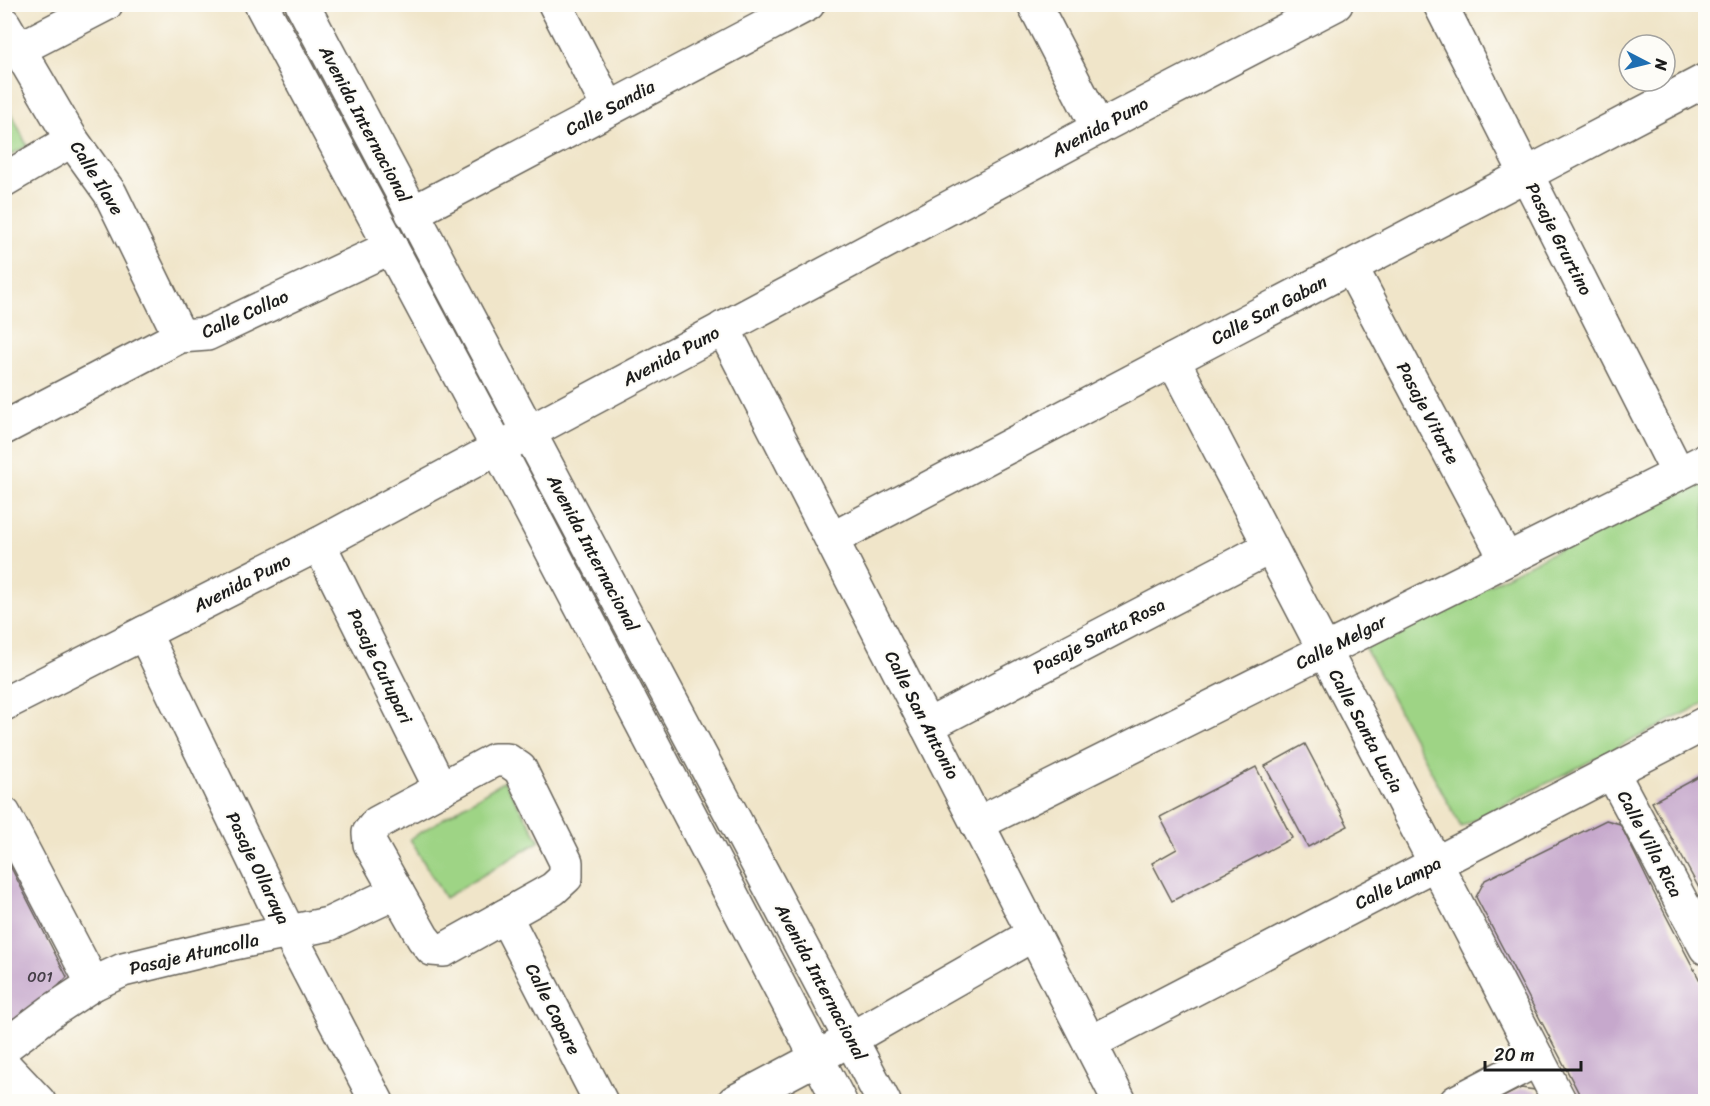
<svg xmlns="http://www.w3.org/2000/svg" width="1710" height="1106" font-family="Sriracha,sans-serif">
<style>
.green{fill:#9ed485;stroke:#5d7850;stroke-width:1.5}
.building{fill:#c6a8cc}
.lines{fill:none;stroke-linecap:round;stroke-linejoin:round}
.minor-casing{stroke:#666259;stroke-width:36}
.major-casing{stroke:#666259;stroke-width:36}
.minor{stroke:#fff;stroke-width:33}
.major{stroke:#fff;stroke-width:33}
.labels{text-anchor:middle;stroke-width:4.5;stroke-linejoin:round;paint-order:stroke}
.number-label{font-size:15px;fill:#463f48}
.street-label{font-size:18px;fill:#1c1c1c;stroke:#fdfcf7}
</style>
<rect width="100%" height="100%" fill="#fdfcf7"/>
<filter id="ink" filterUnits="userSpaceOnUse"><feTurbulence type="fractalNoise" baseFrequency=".0167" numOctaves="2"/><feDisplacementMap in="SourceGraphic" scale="12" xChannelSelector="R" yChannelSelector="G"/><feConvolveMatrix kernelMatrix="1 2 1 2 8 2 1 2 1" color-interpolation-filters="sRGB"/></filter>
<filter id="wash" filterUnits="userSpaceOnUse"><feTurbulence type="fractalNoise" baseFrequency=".008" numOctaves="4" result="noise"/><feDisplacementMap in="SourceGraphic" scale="24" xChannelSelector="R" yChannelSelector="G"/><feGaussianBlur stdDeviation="1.35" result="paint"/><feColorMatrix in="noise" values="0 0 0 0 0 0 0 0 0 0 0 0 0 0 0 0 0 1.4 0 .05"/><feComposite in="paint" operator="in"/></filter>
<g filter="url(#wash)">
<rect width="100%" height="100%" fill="#f0e5c9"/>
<g class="green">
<polygon points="5,98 27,146 5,158 4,158"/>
<polygon points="1705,475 1705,703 1461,827 1365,648"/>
<polygon points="504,781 540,841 445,898 410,839"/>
</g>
<g id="blocks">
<g class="building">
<polygon points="1305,744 1348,826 1308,847 1265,766"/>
<polygon points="1256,767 1292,838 1172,901 1152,863 1177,849 1160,817"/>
<polygon points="1706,773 1706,901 1652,802"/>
<polygon points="1606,820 1620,824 1653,891 1706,992 1706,1101 1583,1101 1476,897 1485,880"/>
<polygon points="4,854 67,977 36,1009 4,1031"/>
<polygon points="1521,1088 1535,1090 1541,1101 1495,1101"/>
</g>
</g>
</g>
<g filter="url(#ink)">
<use href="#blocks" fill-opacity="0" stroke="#666259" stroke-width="1.5"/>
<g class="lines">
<defs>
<g id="minor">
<polyline points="555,4 609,109"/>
<polyline points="1034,4 1098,128"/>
<polyline points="1440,4 1678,473"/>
<polyline points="4,24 72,140 110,193 180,336"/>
<polyline points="19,49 106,4"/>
<polyline points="4,180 72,140"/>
<polyline points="412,213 808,4"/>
<polyline points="1351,267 1506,559"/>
<polyline points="723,328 1120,1102"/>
<polyline points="1173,360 1560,1102"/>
<polyline points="4,428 180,336 207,334 391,247"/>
<polyline points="832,539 1706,80"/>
<polyline points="319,544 441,789"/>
<polyline points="144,633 289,933 377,1102"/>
<polyline points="4,704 319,544 498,448"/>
<polyline points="927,726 1270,547"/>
<polygon points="494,760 507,760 520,769 566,862 566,877 553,889 444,950 432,949 423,938 370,844 369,833 377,823"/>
<polyline points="1612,772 1706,948"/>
<polyline points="4,814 93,984"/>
<polyline points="977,824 1706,460"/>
<polyline points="505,916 601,1102"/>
<polyline points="1090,1043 1706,723"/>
<polyline points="4,1047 52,1011 93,984 123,970 234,943 329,924 397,892"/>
<polyline points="4,1065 39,1102"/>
<polyline points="734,1102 817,1058 1034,934"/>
<polyline points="1456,1102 1538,1059"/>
</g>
<g id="major">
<polyline points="261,4 498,448 840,1102"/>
<polyline points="302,4 884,1102"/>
<polyline points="511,442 1098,128 1336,4"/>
</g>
</defs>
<use href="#minor" class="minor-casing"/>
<use href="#major" class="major-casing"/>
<use href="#minor" class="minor"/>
<use href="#major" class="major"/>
</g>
</g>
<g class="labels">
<g class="number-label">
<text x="40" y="982">001</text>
</g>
<g class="street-label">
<text transform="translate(610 108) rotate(-28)" y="6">Calle Sandia</text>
<text transform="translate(365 124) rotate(62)" y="6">Avenida Internacional</text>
<text transform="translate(1100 127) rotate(-28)" y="6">Avenida Puno</text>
<text transform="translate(97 178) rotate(58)" y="6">Calle Ilave</text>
<text transform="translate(1559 239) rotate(63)" y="6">Pasaje Grurtino</text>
<text transform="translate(1269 310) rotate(-28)" y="6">Calle San Gaban</text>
<text transform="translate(245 314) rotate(-24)" y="6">Calle Collao</text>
<text transform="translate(671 356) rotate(-28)" y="6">Avenida Puno</text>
<text transform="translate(1428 413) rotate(62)" y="6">Pasaje Vitarte</text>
<text transform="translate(593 553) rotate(62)" y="6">Avenida Internacional</text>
<text transform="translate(242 583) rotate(-27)" y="6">Avenida Puno</text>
<text transform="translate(1099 636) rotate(-27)" y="6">Pasaje Santa Rosa</text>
<text transform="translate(1341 642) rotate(-27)" y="6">Calle Melgar</text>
<text transform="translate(380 666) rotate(64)" y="6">Pasaje Cutupari</text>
<text transform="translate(922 715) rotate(63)" y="6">Calle San Antonio</text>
<text transform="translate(1366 731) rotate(62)" y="6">Calle Santa Lucia</text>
<text transform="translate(1650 844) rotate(62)" y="6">Calle Villa Rica</text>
<text transform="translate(258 868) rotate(64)" y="6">Pasaje Ollaraya</text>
<text transform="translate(1398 883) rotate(-27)" y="6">Calle Lampa</text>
<text transform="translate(194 954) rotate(-13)" y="6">Pasaje Atuncolla</text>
<text transform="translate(821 982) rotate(62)" y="6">Avenida Internacional</text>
<text transform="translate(553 1009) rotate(63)" y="6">Calle Copare</text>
</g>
</g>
<rect width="1710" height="1106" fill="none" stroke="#fdfcf7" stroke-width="24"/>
<g transform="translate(1647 63) rotate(97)"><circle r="28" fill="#fdfcf7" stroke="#a3a29f" stroke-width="1.5"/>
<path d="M0-4.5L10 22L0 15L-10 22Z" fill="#1f6fb2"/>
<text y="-9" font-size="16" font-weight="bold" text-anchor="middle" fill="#1c1c1c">N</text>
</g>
<path d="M1485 1061v9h96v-9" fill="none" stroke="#1c1c1c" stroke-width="3"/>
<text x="1494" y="1061" font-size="18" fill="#1c1c1c" stroke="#fdfcf7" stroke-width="4.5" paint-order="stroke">20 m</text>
</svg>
